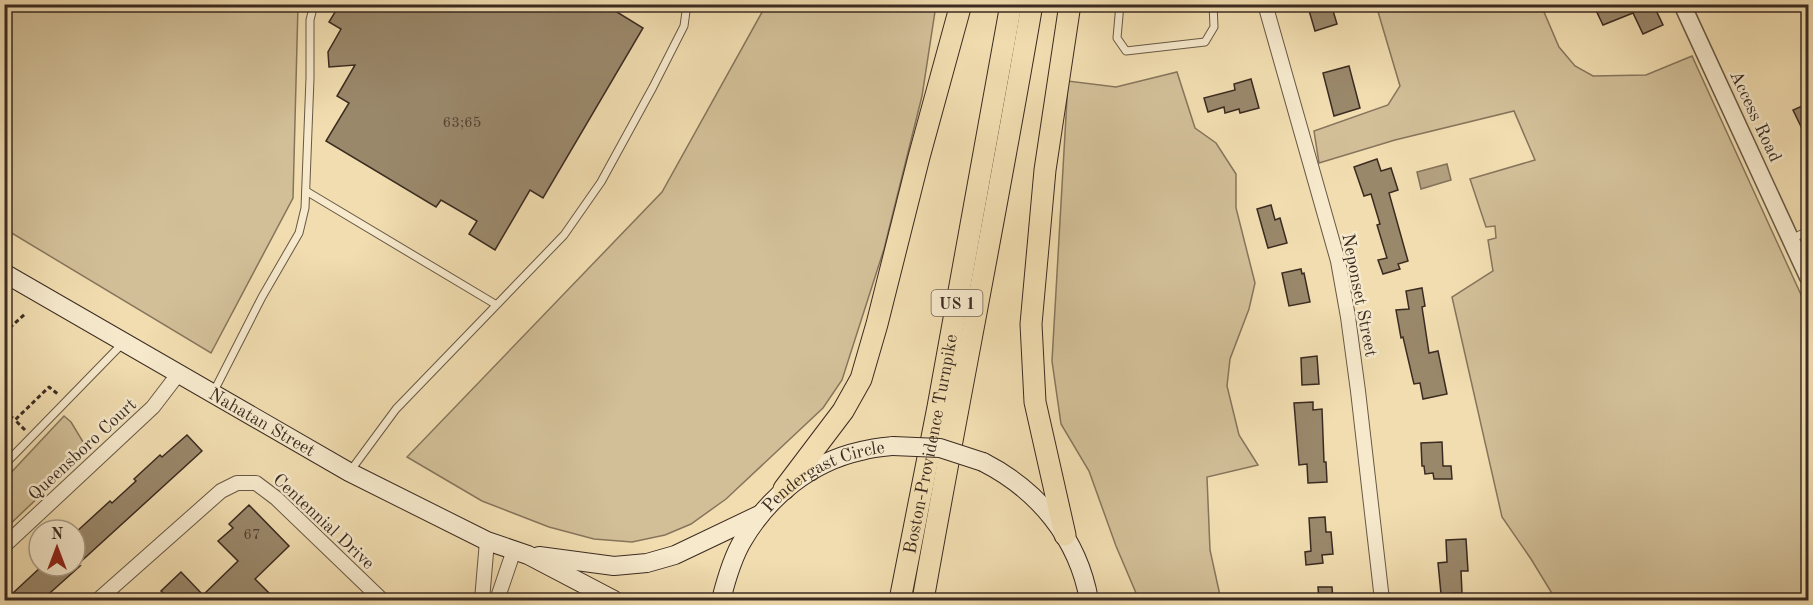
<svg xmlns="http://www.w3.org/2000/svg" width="1813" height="605" font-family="'Old Standard TT',serif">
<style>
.green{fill:#d2bf98;stroke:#86755c;stroke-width:1.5}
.water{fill:#b3a07f;stroke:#837159;stroke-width:1.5}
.building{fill:#9a886b;stroke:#3b2b21;stroke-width:1.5}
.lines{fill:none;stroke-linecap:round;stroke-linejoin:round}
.service-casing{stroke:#685845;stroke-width:9}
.minor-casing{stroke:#685845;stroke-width:16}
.tertiary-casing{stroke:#685845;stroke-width:19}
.secondary-casing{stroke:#3b2b21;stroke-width:20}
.primary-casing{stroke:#3b2b21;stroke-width:23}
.path{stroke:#3b2b21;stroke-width:3;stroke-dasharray:4.5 3;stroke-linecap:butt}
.service{stroke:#f6e9cc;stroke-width:7}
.minor{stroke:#f6e9cc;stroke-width:14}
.tertiary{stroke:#f6e9cc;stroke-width:16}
.secondary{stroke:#f6e9cc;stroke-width:18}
.primary{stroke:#f1ddb0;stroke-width:21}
.secondary-bridge-casing{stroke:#3b2b21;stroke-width:20;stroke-linecap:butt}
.secondary-bridge{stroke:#f6e9cc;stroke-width:18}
.labels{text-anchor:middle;stroke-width:5;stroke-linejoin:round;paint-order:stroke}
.number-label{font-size:15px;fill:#534234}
.shield{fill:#f6e9cc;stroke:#736454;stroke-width:1.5}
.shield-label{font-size:16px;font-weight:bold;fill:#3b2b21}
.street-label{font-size:18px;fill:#3b2b21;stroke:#f6e9cc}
</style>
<rect width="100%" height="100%" fill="#f1ddb0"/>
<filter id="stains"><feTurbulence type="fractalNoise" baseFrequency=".00333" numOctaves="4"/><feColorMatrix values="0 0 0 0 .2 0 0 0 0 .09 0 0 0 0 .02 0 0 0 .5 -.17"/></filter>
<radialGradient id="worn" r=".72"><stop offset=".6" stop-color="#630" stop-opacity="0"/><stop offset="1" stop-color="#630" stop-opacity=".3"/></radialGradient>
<g class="green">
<polygon points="17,4 298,5 293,198 211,353 5,229 5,18"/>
<polygon points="766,5 936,5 922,96 884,249 842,380 823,408 726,499 691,524 665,535 632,542 594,539 549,527 482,501 407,457 662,192"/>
<polygon points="1376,5 1541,5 1559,47 1575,66 1593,76 1646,75 1692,56 1808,310 1808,600 1556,600 1531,559 1502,517 1452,297 1493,271 1488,240 1496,238 1495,226 1486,227 1470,179 1535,160 1514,111 1395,140 1319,163 1314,131 1388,105 1400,86"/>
<polygon points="1177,72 1195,128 1216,143 1236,174 1236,208 1255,283 1249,309 1230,359 1227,386 1239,435 1258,465 1207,477 1210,550 1221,600 1139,600 1116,546 1089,471 1061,424 1052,361 1068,81 1116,87"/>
<polygon points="64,416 71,422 88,450 5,529 5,479"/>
</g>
<polygon class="water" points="1447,164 1451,180 1421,189 1417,172"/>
<g class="building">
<polygon points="340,4 604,4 643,28 543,198 530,190 495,250 469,234 477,221 441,200 436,207 326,141 349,103 337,96 355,65 329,67 328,52 341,29 329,22"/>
<polygon points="1316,4 1331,4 1337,24 1315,31 1308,7"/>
<polygon points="1593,4 1653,4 1663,25 1643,34 1633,13 1603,25"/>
<polygon points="1349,66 1360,108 1334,116 1323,73"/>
<polygon points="1251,79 1259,108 1240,113 1239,109 1225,113 1224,107 1208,112 1204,98 1235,90 1234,84"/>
<polygon points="1809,103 1809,143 1793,110"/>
<polygon points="1377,159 1381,171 1391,168 1398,190 1389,193 1408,261 1398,264 1400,269 1383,274 1378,260 1387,258 1377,225 1380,224 1371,194 1364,196 1354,167"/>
<polygon points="1271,205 1275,220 1280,218 1287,243 1268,248 1257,209"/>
<polygon points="1301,269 1302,274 1304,273 1310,302 1289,306 1282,273"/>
<polygon points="1422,288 1425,306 1422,307 1429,353 1438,351 1447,394 1423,399 1420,383 1414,384 1413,380 1403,337 1401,338 1396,310 1409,309 1406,291"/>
<polygon points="1317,356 1319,384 1302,385 1301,358"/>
<polygon points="1313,402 1313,410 1322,409 1324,462 1326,462 1327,482 1308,483 1307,464 1299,465 1294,403"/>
<polygon points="187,435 202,451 76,566 80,566 42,600 20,600 13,593 42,566 75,566 75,533 110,501 112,503 136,481 134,479 160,455 162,457"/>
<polygon points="1442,442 1443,466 1451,466 1452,479 1434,479 1433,473 1425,474 1424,466 1422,466 1421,443"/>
<polygon points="249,505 289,546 255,579 276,600 171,600 161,591 181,572 203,595 238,561 218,541 233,528 229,524"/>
<polygon points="1325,517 1326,532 1331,532 1333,554 1322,555 1323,563 1306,565 1305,552 1311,551 1309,518"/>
<polygon points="1466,539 1468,571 1461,571 1462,593 1441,594 1438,563 1447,562 1446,540"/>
<polygon points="1318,587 1332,587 1333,600 1319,600"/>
</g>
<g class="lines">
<defs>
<g id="service">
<polyline points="1120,4 1117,38 1126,51 1205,42 1214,27 1213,4"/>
<polyline points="306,191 495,304"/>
<polyline points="1791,239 1808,231"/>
<polyline points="213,393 262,297 299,233 305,208 310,78 310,20 314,4"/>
<polyline points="4,465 122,344"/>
<polyline points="351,470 396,409 564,235 601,182 653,87 684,26 687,4"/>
</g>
<g id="minor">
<polyline points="1265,4 1338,261 1348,317 1358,391 1382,600"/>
<polyline points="4,546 153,407 179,373"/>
<polyline points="98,600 221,491 237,483 256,483 276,498 382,600"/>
<polyline points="482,600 487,541"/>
<polyline points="497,600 514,550"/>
</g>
<polyline id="tertiary" points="1682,4 1808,277"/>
<g id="secondary">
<path id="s1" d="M 4,273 L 349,472 L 487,541 L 528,555 L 614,600"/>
<path d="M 983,462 C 1038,490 1078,538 1089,600"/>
<polyline points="539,556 614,566 647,563 675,555 761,514"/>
<path id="s2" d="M 721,600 C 726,580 732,558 743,540 C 769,496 811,462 861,451 C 872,448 883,447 893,446"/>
</g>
<g id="primary">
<polyline points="784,489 843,411 861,379 877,324 919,157 961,4"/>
<polyline points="1065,535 1035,402 1031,324 1045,170 1070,4"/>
<path id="s3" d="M 900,600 L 938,407 L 1011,4"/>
<path d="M 923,600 C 958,402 998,204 1032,4"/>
</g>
</defs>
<use href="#service" class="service-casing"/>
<use href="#minor" class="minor-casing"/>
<use href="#tertiary" class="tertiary-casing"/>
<use href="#secondary" class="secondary-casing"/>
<use href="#primary" class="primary-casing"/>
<g class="path">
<polyline points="4,333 25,314"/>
<polyline points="4,410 15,420"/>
<polyline points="25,430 15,420 49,387 59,395"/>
</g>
<use href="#service" class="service"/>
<use href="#minor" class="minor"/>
<use href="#tertiary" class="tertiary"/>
<use href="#secondary" class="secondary"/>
<use href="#primary" class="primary"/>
<defs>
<polyline id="secondary-bridge" points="893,446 940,448 983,462"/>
</defs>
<use href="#secondary-bridge" class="secondary-bridge-casing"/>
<use href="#secondary-bridge" class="secondary-bridge"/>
</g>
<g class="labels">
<g class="number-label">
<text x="462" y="127">63;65</text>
<text x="252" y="539">67</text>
</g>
<rect class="shield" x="931.5" y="290" width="51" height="26" rx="4.5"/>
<g class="shield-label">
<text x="957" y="309">US 1</text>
</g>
<g class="street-label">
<text transform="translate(1756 116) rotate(65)" y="6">Access Road</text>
<text transform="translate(1360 295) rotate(79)" y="6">Neponset Street</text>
<text dy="6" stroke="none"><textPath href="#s1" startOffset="298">Nahatan Street</textPath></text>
<text dy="6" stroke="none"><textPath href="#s3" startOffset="159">Boston-Providence Turnpike</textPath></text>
<text transform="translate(82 449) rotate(-43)" y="6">Queensboro Court</text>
<text dy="6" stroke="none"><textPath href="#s2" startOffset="171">Pendergast Circle</textPath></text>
<text transform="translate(324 521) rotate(43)" y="6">Centennial Drive</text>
</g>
</g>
<rect width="1813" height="605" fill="none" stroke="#f1ddb0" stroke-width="24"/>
<rect x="6" y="6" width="1801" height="593" fill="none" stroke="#3b2b21" stroke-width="3"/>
<rect x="12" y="12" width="1789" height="581" fill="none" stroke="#3b2b21" stroke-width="1.5"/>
<g transform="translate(57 548)"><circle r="28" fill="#f6e9cc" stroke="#ab9d88" stroke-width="1.5"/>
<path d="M0-4.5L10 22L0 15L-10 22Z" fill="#8f2418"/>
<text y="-9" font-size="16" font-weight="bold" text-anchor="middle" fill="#3b2b21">N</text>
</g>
<rect width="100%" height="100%" filter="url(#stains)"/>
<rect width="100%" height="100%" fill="url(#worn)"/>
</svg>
